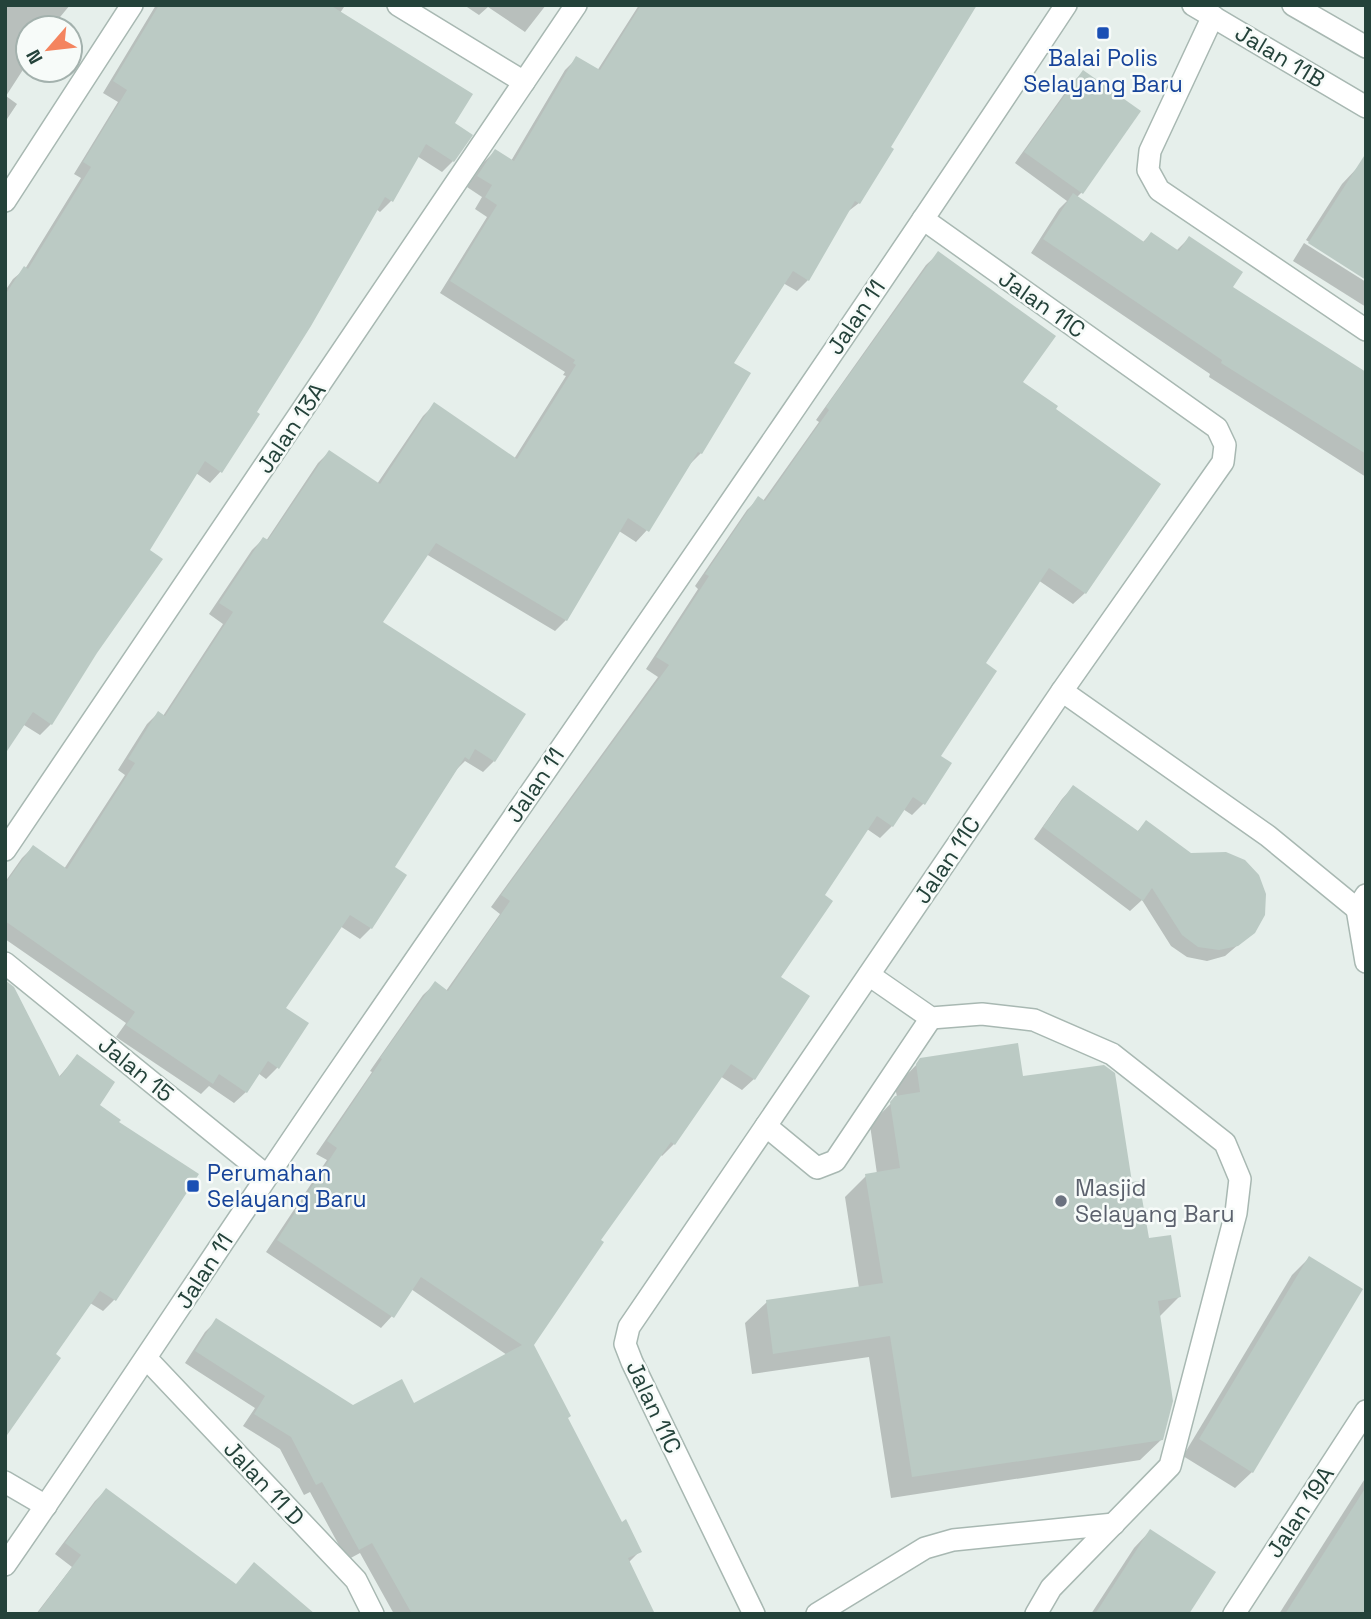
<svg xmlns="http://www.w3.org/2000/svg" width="1371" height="1619" font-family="'Space Grotesk',sans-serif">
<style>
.shadow{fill:#0003}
.building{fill:#bbcac4}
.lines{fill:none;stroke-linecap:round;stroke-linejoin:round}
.minor-casing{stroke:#a8b8b2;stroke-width:24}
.minor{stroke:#fff;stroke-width:21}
.transit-dot{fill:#1a4fb4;stroke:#f7fbf9;stroke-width:2.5}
.worship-dot{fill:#6b7280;stroke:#f7fbf9;stroke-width:2.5}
.labels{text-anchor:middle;stroke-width:5;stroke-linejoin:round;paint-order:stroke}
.street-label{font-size:23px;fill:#24423a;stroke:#f7fbf9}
.transit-label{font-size:23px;fill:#164399;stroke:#f7fbf9}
.worship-label{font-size:23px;fill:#5b616d;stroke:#f7fbf9;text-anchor:start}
</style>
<rect width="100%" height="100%" fill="#e6efeb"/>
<g class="shadow">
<polygon points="5,5 70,5 51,28 28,28 28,62 6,96 17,104 5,122"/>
<polygon points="156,5 341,5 344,7 340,13 453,124 453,161 442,172 417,156 391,201 380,212 376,209 221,471 210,483 196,473 148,551 96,652 51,724 40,735 24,725 5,751 5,291 13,279 25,269 81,178 74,174 118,102 103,93"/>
<polygon points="464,5 546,5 525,32 488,7 479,15"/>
<polygon points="639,5 975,5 889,148 859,203 846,213 808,280 797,291 783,283 732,363 701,453 690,464 647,530 636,542 619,531 566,620 555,631 426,554 380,622 494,761 483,772 465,761 456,770 393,868 371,928 360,939 340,926 284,1008 277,1068 266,1079 258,1073 246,1092 234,1103 209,1086 201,1094 116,1037 126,1023 5,939 5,882 22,858 33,847 64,869 125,775 118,770 147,724 158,713 163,716 223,624 209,614 252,550 263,539 266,541 318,463 329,452 377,484 423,416 434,405 514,459 566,376 563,375 565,372 440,293 487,217 475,209 482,197 467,187 484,162 495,151 511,161 565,70 577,58 597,71"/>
<polygon points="1083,72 1082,192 1076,198 1142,243 1151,234 1176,251 1189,238 1230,287 1366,389 1366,477 1209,377 1210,374 1031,253 1059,209 1067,201 1015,163 1072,83"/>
<polygon points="1358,167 1366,278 1306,240 1342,184"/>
<polygon points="1304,243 1366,282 1366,307 1293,261"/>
<polygon points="938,254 1020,382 1085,593 1073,604 1038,580 983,664 939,756 924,803 912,815 903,809 892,826 880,838 867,829 822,895 779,977 754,1079 742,1090 720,1076 674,1144 662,1156 660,1154 598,1240 531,1345 566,1418 621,1524 640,1551 628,1563 653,1614 394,1614 360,1553 347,1560 310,1492 304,1495 280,1449 243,1426 255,1408 185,1363 205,1332 217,1320 353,1407 413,1405 507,1355 411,1289 392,1316 381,1328 266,1252 327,1160 316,1154 372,1072 370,1071 423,995 435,984 446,991 500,914 491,907 658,677 646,669 698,589 695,586 747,510 759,498 763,501 819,422 816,420 926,265"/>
<polygon points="1073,787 1137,832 1146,822 1191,855 1253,932 1225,956 1207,961 1187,957 1171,946 1142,900 1130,911 1034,839 1062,799"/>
<polygon points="77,1056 97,1105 117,1123 197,1175 114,1300 103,1311 90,1303 54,1355 58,1078"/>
<polygon points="921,1060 1022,1078 1131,1184 1147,1240 1179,1297 1159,1317 1162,1439 1140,1460 891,1498 869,1357 752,1374 745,1323 767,1302 859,1288 845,1197 866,1176 877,1174 870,1125 897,1097 895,1087"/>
<polygon points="1309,1258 1252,1472 1235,1488 1183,1456 1292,1275"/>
<polygon points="1366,1477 1366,1614 1279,1614"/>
<polygon points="106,1490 235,1586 313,1614 36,1614 72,1567 55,1554 95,1501"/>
<polygon points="1150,1531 1187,1614 1091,1614 1134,1548"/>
</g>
<g class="building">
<polygon points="159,5 330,5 473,94 455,123 473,135 454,162 426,144 393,202 385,197 311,326 257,412 260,414 222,473 205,461 150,550 163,559 97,653 52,725 33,712 5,754 5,295 24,266 28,269 91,167 83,162 127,90 113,81"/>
<polygon points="641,5 977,5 891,147 894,149 860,204 855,201 809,281 793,271 734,363 751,373 702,454 698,452 649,532 628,518 567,621 436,543 383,622 526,714 495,762 475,749 469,760 465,757 395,867 407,875 372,929 350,915 286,1008 309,1023 279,1069 268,1061 247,1093 219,1074 213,1084 126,1025 135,1012 5,921 5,884 33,845 67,869 135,763 128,759 158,711 165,716 233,612 219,603 263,537 268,540 329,450 380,484 434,402 517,459 576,365 573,363 575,360 450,281 497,205 485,197 492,185 477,176 495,149 514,161 576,56 600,70"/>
<polygon points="1083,70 1141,111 1083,194 1024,152"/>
<polygon points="1366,153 1366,280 1308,243"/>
<polygon points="1073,193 1144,242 1151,232 1179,251 1189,236 1243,272 1233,287 1366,372 1366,454 1221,363 1222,360 1043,239"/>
<polygon points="938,251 1056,336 1023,382 1058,406 1056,409 1161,484 1086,594 1049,568 986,663 997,671 941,756 952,763 925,805 913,797 893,827 877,816 825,895 833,901 781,977 810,996 755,1080 731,1064 675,1145 671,1142 601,1240 604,1242 534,1345 571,1416 568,1418 622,1522 626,1519 642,1552 628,1558 655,1614 412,1614 372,1543 359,1550 322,1482 316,1485 291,1437 254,1414 265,1396 195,1351 216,1318 353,1405 402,1379 414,1403 522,1345 421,1277 394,1318 277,1240 337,1148 327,1141 382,1059 380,1058 435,981 448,991 510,901 501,895 669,665 656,657 709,576 705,574 758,496 765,501 829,410 826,407"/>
<polygon points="1073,785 1138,831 1146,820 1191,853 1226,852 1245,860 1259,875 1266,894 1265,915 1255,933 1238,946 1219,950 1198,947 1182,935 1152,888 1143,901 1043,827"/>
<polygon points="5,980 14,987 60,1077 77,1054 115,1082 100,1105 121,1120 119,1122 199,1174 116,1301 100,1291 56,1354 61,1358 5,1438"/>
<polygon points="1018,1043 1023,1076 1104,1065 1115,1073 1132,1182 1139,1181 1149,1238 1171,1235 1181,1297 1158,1301 1173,1401 1163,1440 912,1477 890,1336 773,1354 766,1300 883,1283 865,1174 900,1168 890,1102 895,1096 920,1092 916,1064 920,1058"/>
<polygon points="1309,1256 1363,1289 1253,1473 1199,1439"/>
<polygon points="1366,1487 1366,1614 1285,1614"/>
<polygon points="106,1488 236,1584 254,1562 315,1614 37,1614 81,1555 65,1543"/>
<polygon points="1150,1529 1216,1572 1189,1614 1095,1614"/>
</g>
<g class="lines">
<defs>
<g id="minor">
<polyline points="398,5 524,82"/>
<polyline points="1193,5 1366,107"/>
<polyline points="1293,5 1366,47"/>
<polyline points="1213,16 1150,151 1148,170 1159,190 1366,330"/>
<polyline points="5,201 132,5"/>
<polyline points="1062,691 1268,836 1357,909 1366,895"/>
<polyline points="5,850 576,5"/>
<polyline points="1357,909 1366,962"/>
<polyline points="5,963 267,1176"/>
<polyline points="869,975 931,1018 982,1014 1034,1020 1112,1054 1225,1143 1240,1179 1236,1213 1170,1466 1051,1588 1036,1614"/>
<polyline points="766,1126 817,1168 835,1161 931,1018"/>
<polyline points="146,1358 356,1580 373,1614"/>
<polyline points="5,1482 46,1506"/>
<path d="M 5,1565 C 120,1399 230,1229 345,1062 C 586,711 831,361 1066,5"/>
<polyline points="754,1614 632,1362 625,1344 629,1327 1062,691 1223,462 1225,445 1217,428 923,219"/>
<polyline points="817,1614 925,1548 953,1540 1114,1524"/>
<polyline points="1234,1614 1366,1411"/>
</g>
</defs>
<use href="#minor" class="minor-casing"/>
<use href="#minor" class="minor"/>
</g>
<g class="transit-dot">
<rect x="1096" y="26" width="14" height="14" rx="3.5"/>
<rect x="186" y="1179" width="14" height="14" rx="3.5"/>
</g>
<circle class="worship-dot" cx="1061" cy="1201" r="7"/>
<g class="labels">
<g class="street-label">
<text transform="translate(1280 56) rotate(31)" y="8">Jalan 11B</text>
<text transform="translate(1042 304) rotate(35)" y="8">Jalan 11C</text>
<text transform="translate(856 317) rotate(-56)" y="8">Jalan 11</text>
<text transform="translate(291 428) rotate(-56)" y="8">Jalan 13A</text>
<text transform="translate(535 785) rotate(-56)" y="8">Jalan 11</text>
<text transform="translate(947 860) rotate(-56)" y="8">Jalan 11C</text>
<text transform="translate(136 1069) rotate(39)" y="8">Jalan 15</text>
<text transform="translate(204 1271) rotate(-57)" y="8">Jalan 11</text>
<text transform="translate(654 1407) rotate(65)" y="8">Jalan 11C</text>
<text transform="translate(264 1483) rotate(47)" y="8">Jalan 11 D</text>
<text transform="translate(1300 1512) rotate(-57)" y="8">Jalan 19A</text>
</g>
<g class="transit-label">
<text x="1103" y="66">Balai Polis<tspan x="1103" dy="26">Selayang Baru</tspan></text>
<text x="207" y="1181" text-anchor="start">Perumahan<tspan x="207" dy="26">Selayang Baru</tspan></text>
</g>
<g class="worship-label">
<text x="1075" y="1196">Masjid<tspan x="1075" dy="26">Selayang Baru</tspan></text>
</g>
</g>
<rect width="1371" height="1619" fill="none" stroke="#24423a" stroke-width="14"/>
<g transform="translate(49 49) rotate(242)"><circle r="33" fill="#f7fbf9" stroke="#a3b1ad" stroke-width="2"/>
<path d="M0-5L12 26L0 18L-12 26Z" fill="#f4845f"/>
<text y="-10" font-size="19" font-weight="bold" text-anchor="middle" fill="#24423a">N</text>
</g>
</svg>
